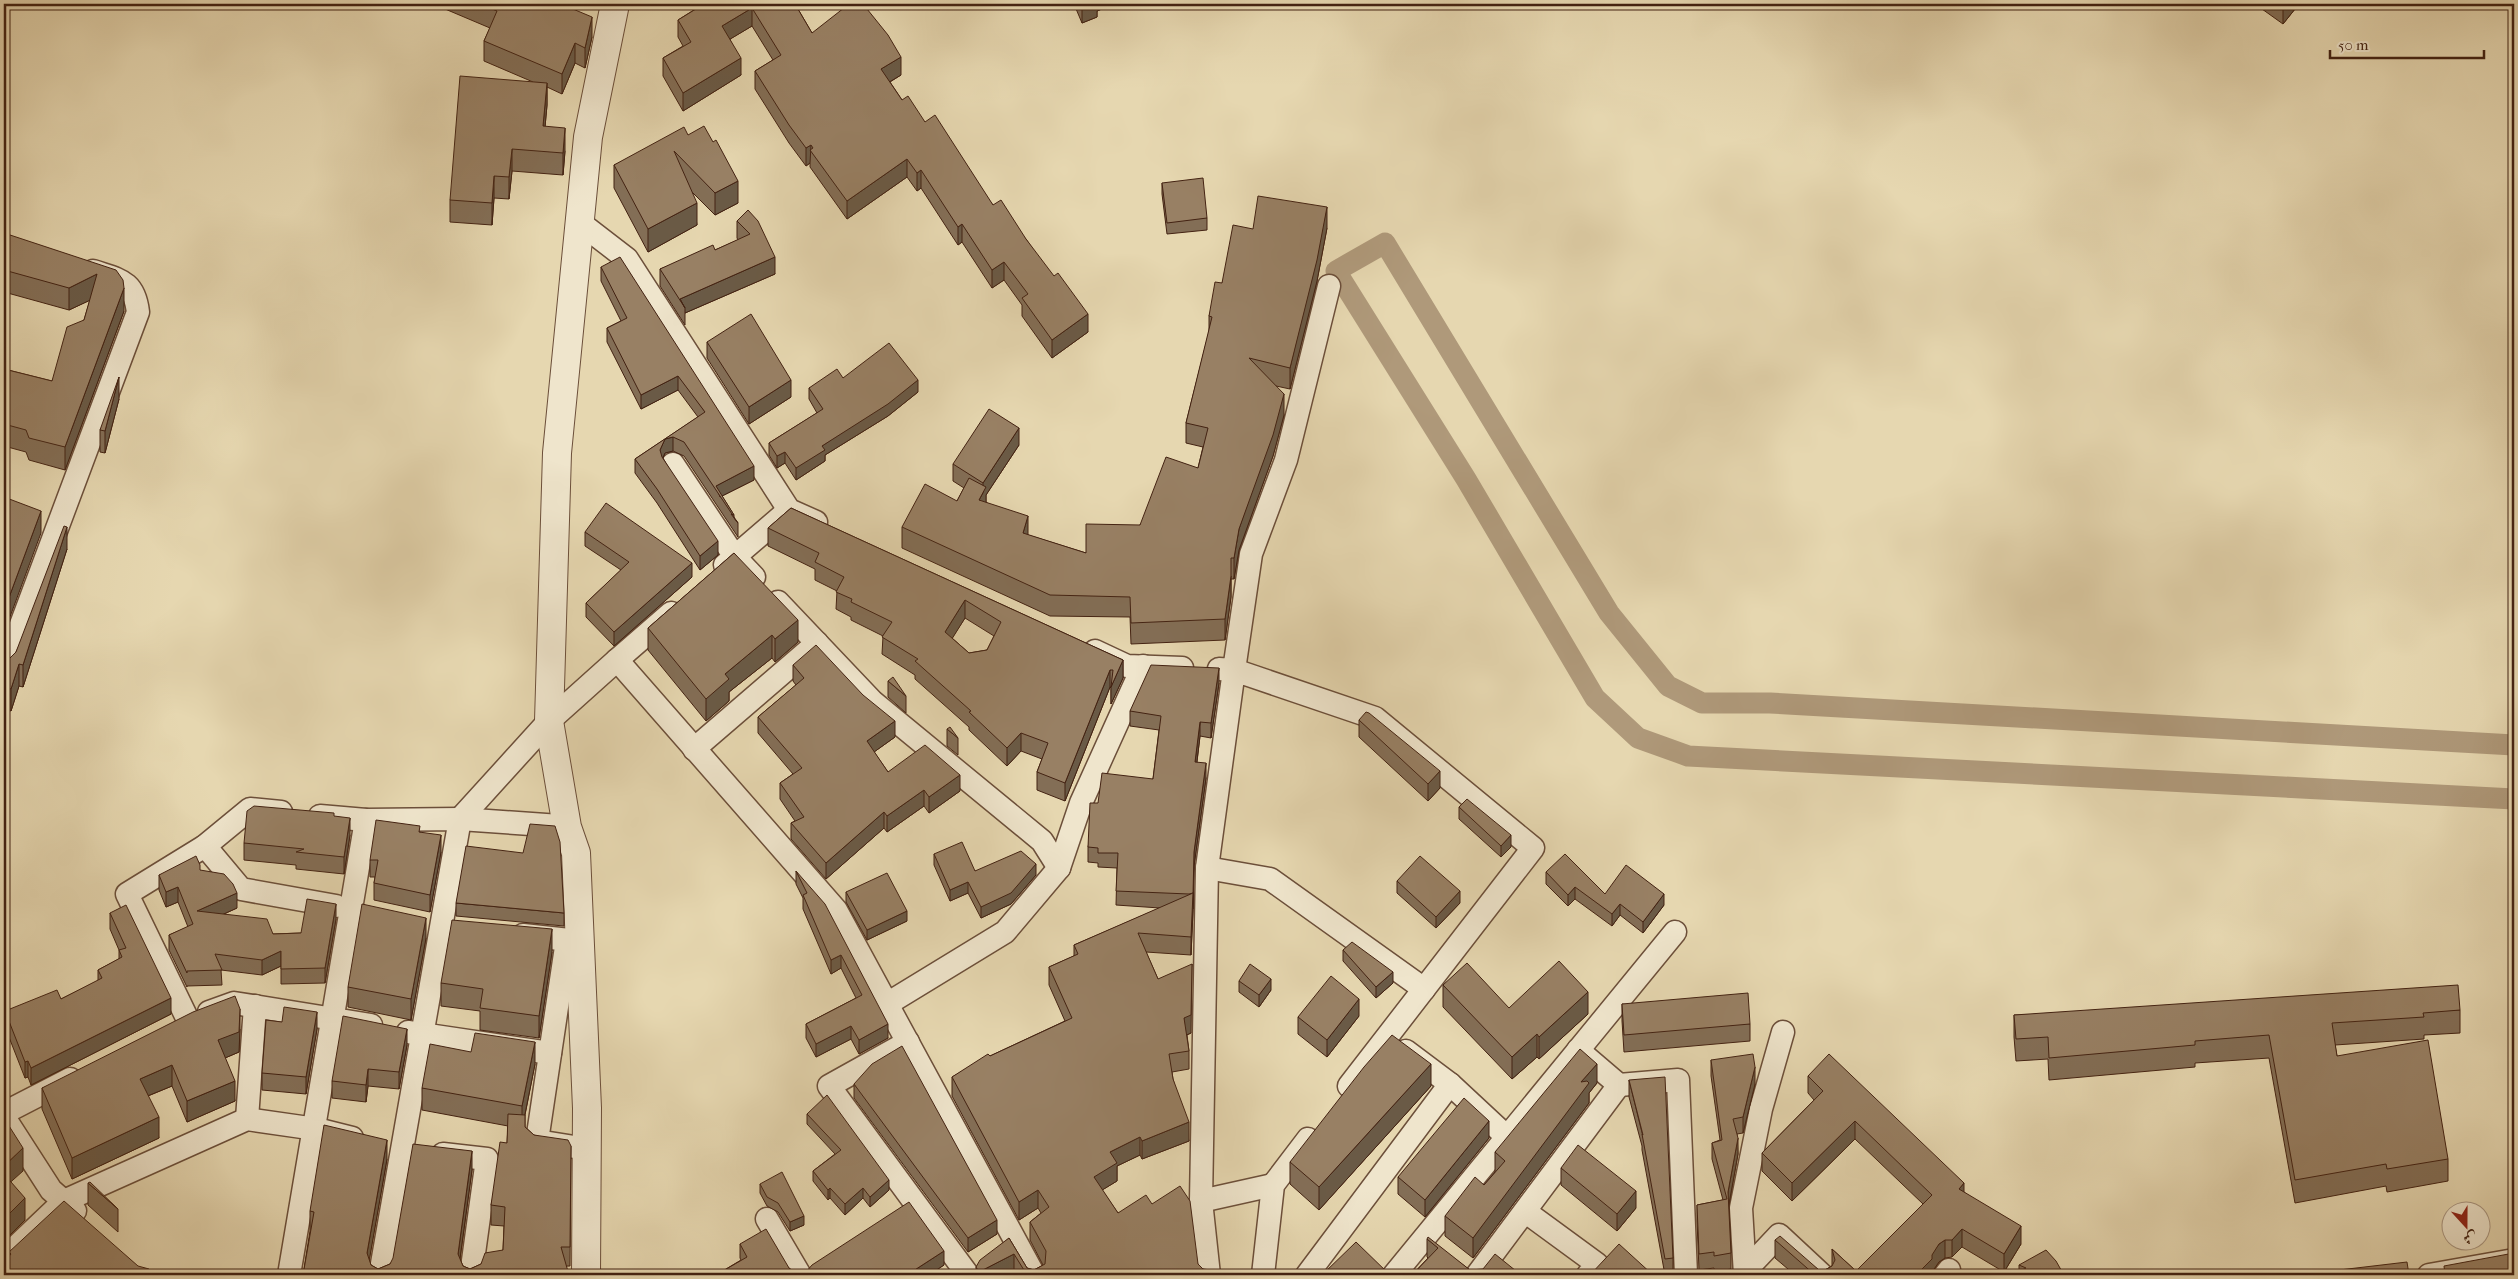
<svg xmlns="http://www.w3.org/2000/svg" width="2518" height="1279" font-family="'IM FELL French Canon',Amiri,serif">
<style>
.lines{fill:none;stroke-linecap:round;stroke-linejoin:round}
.canal{stroke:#af997a;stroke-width:21}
.minor-casing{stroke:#6c4f3a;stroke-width:25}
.tertiary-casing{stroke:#6c4f3a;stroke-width:30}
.minor{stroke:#efe5cc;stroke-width:22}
.tertiary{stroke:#efe5cc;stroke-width:28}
.wall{fill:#836e56;stroke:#432212;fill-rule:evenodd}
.shaded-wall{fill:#6a5a46;stroke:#432212}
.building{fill:#988064;stroke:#432212;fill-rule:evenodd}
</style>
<rect width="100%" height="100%" fill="#e6d7b0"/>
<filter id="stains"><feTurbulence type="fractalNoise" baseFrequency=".004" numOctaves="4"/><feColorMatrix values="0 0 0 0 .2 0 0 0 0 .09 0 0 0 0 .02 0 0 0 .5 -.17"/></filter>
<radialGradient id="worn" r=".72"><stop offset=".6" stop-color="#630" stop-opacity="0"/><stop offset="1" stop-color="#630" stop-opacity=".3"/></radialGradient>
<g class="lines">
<polyline class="canal" points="2514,745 1770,703 1702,703 1668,686 1609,613 1385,243 1336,271 1466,479 1595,698 1638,738 1688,756 2514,799"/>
<defs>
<g id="minor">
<polyline points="579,222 627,259 789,510 816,522"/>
<polyline points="673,464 735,557 754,577"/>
<polyline points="725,565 789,510"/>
<polyline points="778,602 873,702 1042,841 1059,868"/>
<polyline points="1095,651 1127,666 1182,668"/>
<polyline points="617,660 671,613"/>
<polyline points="1219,669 1234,670 1251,554 1286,460 1329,286"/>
<path d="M 4,670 L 138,312 C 134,280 119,280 93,271"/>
<polyline points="694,749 817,643"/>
<polyline points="320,816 366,820 460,819 560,826"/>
<polyline points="205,846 241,889 336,906"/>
<polyline points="1207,868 1270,879 1424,989"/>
<polyline points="523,935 579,941"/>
<polyline points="567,940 537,1141 587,1149"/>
<polyline points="887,1004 1005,932 1059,868 1081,803 1143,666"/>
<polyline points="209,1012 234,1003 371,1025"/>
<polyline points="188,1020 127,894 205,846 250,809 281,812"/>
<polyline points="408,1032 550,1053"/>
<polyline points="908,1042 829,1086 968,1275"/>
<polyline points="1578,1050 1619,1085 1678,1080 1686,1275"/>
<polyline points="1406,1051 1450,1084 1507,1137"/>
<polyline points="4,1113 70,1079"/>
<polyline points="4,1117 51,1190 75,1211"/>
<polyline points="247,1119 255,1006"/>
<polyline points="443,1154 487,1159 471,1275"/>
<polyline points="1201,1201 1273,1185"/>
<polyline points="1526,1212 1597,1264 1588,1275"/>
<polyline points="767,1219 800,1275"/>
<polyline points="4,1258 64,1201 247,1119 316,1129 352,1138"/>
<polyline points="1745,1271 1779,1235 1822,1275"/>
<polyline points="289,1275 366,820"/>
<polyline points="380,1275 460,819 549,721 617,660 836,910 1034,1275"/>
<polyline points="1209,1275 1201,1201 1207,868 1234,670 1375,718 1533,848 1349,1086"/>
<polyline points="1263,1275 1273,1185 1308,1139"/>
<polyline points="1307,1275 1450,1084"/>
<polyline points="1394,1275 1675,932"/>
<polyline points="1477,1275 1619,1085"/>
<polyline points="1745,1275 1741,1208 1761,1109 1783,1032"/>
<polyline points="1945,1275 1949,1270"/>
<polyline points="2429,1275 2514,1260"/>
</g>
<polyline id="tertiary" points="586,1275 587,1108 576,853 567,827 549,721 557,453 588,137 615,4"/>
</defs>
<use href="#minor" class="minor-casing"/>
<use href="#tertiary" class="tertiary-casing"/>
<use href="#minor" class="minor"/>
<use href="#tertiary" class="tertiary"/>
</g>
<g class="wall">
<polygon points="438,4 568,4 567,6 592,37 585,68 575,63 562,94 547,87 547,105 545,127 565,151 563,175 512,171 509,199 494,198 492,225 450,222 450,200 533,82 484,61 484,41 490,28 438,6"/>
<polygon points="695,4 795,4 812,33 901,75 890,82 902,100 925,122 993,205 1026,239 1088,332 1052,358 1022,316 1022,305 1004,280 992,288 962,242 958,245 921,188 917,191 907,177 847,219 810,167 810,163 806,166 789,143 755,89 755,71 773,60 752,26 730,39 741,75 683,111 663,76 663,58 683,46 678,37 678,20 697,8"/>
<polygon points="1074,4 1114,4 1097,11 1097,17 1082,23"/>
<polygon points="2255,4 2299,4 2283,24"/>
<polygon points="688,135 738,203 715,215 692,192 697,225 648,252 614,188 614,165"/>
<polygon points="1162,183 1207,218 1207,230 1167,234 1162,194"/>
<polygon points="748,210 775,274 685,313 685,325 660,286 660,269 715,250 738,240 737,238 737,221"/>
<polygon points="1327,228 1317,281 1290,389 1276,386 1284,415 1273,456 1239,550 1234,579 1231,579 1231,597 1225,640 1131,644 1130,617 1050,616 902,548 902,527 957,501 964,488 953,481 953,464 1019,445 986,495 986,502 1028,535 1086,553 1140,525 1198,468 1203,447 1186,443 1186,423 1209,332 1209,316 1222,283 1253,229"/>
<polygon points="4,233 124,311 65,470 29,460 26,452 4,446 4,369 52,381 84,320 90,300 69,310 4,292"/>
<polygon points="601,267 754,480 722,496 734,515 734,518 738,523 738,537 684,456 673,451 665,453 663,458 718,555 700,570 657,503 635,473 635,459 698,417 678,390 641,409 607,342 607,328 621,321 601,281"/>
<polygon points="707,342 791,397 749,424 707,358"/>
<polygon points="843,378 918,392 888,416 825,455 825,461 796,480 785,463 777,468 769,455 769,443 817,413 809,399 809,388"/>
<polygon points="119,399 105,453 100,452 100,430"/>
<path d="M 791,508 L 1123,660 L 1123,678 L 1111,704 L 1111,688 L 1110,687 L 1065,801 L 1037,790 L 1037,772 L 1042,759 L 1021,751 L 1007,766 L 969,730 L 969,727 L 915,679 L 915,675 L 882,654 L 883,636 L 851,620 L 851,617 L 836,609 L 837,591 L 815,580 L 815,569 L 768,546 L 768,528 ZM 965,618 L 994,636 L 987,650 L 969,653 L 952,638 Z"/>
<polygon points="585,532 692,577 614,646 586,617 586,603 621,570 585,546"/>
<polygon points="67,549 23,687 19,686 11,711 4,709 4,660 7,661 16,652"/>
<polygon points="734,553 798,642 775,662 772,658 729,692 729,701 706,721 648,650 648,628"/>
<polygon points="793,665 895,737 874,752 888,772 960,791 929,813 924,806 887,832 884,828 826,879 791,839 791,823 795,821 780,799 780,783 793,774 758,733 758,717 796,685 793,681"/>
<polygon points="888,681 906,696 906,713 888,697"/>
<polygon points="1219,683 1211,738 1200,736 1197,762 1206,778 1194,866 1193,911 1191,955 1146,952 1158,979 1191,1033 1187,1035 1189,1051 1189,1069 1172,1072 1173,1079 1189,1141 1142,1159 1140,1155 1117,1166 1117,1181 1102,1190 1118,1213 1152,1204 1198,1264 1203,1269 1214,1275 1016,1275 1014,1272 1008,1275 976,1275 976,1267 1009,1238 1027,1268 1034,1270 1043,1265 1030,1240 1030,1222 1041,1213 1038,1208 1019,1220 952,1096 952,1077 990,1056 1065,1021 1049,985 1049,967 1074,956 1074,945 1160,908 1116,905 1117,868 1098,867 1098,863 1088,862 1088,847 1098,803 1153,779 1159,730 1130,726 1130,711"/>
<polygon points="1359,720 1440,788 1428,801 1359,737"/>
<polygon points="947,729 958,738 958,755 947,746"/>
<polygon points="1459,807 1511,847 1501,857 1459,819"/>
<polygon points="334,816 350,835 344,874 296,869 296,865 244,860 244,843"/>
<polygon points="420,832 441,852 430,912 374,900 374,883 375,877 370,877 370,860"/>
<polygon points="934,854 975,871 1036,875 1011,904 981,918 968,893 950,901 934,865"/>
<polygon points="200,870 237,908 224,914 273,934 301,933 336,919 325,983 281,984 281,966 262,975 221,970 222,985 187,986 187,987 169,950 169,935 188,927 178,902 166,907 159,890 159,875"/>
<polygon points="796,871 888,1038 859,1054 851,1039 816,1057 806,1038 806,1024 856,998 841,968 831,974 803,909 803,898 796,884"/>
<polygon points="1546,872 1605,894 1664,905 1643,933 1620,915 1612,926 1575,899 1568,906 1546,884"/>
<polygon points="1397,881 1460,903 1436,928 1397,893"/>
<polygon points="846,892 907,921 867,940 846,902"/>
<polygon points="456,903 564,913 564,926 456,916"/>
<polygon points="110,913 171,1014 31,1085 28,1077 25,1078 5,1027 5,1011 61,999 98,981 98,970 119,959 119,950 110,929"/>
<polygon points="426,938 411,1020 348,1007 348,987"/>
<polygon points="1343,950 1393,983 1376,998 1343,961"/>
<polygon points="552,952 539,1038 480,1030 480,1011 441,1006 441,983"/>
<polygon points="1239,981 1271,990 1259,1007 1239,992"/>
<polygon points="1443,985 1509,1008 1588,1014 1539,1059 1537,1057 1512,1079 1443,1007"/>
<polygon points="1622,1004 1750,1024 1750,1041 1624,1052 1622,1021"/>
<polygon points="2460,1010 2460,1033 2424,1035 2424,1039 2335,1045 2337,1056 2448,1159 2448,1181 2387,1192 2386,1186 2295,1203 2269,1058 2195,1063 2195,1067 2049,1080 2048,1059 2016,1061 2014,1037 2014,1015"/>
<polygon points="1359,1016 1327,1057 1298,1034 1298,1017"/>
<polygon points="240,1029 239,1052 225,1058 235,1101 187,1122 172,1086 148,1096 159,1138 72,1179 42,1109 42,1088"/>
<polygon points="317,1029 306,1094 262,1090 262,1073"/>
<polygon points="407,1045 399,1089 368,1086 366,1102 332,1098 332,1081"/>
<polygon points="1711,1060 1755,1084 1743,1133 1737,1134 1738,1154 1729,1205 1731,1253 1731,1269 1714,1272 1714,1268 1699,1270 1697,1221 1697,1205 1723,1200 1712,1159 1712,1143 1720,1140 1711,1076"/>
<polygon points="535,1064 525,1115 525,1127 534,1135 571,1146 570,1266 303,1275 310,1231 310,1211 387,1159 369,1260 371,1265 378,1269 390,1264 472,1170 460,1259 463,1266 470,1269 481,1264 503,1250 504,1226 491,1225 491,1205 507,1143 508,1126 422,1110 422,1088"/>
<polygon points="1808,1076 1964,1192 2021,1244 2004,1272 1962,1247 1952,1257 1945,1258 1939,1262 1932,1272 1932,1275 1795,1275 1775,1258 1775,1240 1819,1270 1825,1270 1832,1266 1832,1249 1856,1271 1923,1204 1855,1139 1792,1201 1762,1171 1762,1153 1814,1100 1808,1093"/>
<polygon points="1629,1080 1673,1258 1673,1275 1665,1275 1642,1150 1642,1146 1629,1097"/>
<polygon points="1597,1083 1589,1093 1589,1103 1473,1258 1445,1236 1445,1216 1484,1185 1495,1172 1495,1152"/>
<polygon points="854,1084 997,1234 968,1252 854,1098"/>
<polygon points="1431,1086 1319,1210 1290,1184 1290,1162"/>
<polygon points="807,1114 889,1190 870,1207 863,1198 845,1215 830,1198 828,1200 813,1181 813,1171 835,1154 807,1124"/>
<polygon points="1489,1138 1425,1217 1398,1194 1398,1177"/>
<polygon points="1561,1168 1636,1208 1617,1231 1561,1185"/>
<polygon points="88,1183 118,1209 118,1232 88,1205"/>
<polygon points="760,1184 804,1225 790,1231 778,1212 767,1206 760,1193"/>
<polygon points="1427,1239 1470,1270 1521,1275 1412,1275 1428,1258 1427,1257"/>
<polygon points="740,1244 789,1268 794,1272 944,1265 929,1275 716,1275 741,1260 740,1258"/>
<polygon points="2019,1265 2064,1275 2019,1272"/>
</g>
<g class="shaded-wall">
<polygon points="1092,4 1114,4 1097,11 1097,17 1082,23 1082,8"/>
<polygon points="2286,4 2299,4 2283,24 2283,8"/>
<polygon points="752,8 752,26 722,44 722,26"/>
<polygon points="592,17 592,37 585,68 585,48"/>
<polygon points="575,43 575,63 562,94 562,74"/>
<polygon points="901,57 901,75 881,87 881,69"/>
<polygon points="741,58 741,75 683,111 683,93"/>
<polygon points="547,83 547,105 543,149 543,126"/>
<polygon points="565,128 565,151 563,175 563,153"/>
<polygon points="811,145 810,163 806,166 806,148"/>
<polygon points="512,149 512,171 509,199 509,177"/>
<polygon points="907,159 907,177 847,219 847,201"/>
<polygon points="921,170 921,188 917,191 917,173"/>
<polygon points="494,176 494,198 492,225 492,203"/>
<polygon points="738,181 738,203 715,215 715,193"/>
<polygon points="697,203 697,225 648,252 648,229"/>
<polygon points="1327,207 1327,228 1317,281 1290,389 1290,368"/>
<polygon points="962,224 962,242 958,245 958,227"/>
<polygon points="775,257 775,274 685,313 685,308 680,299"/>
<polygon points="1004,262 1004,280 992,288 992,270"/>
<polygon points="97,274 97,297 69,310 69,288"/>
<polygon points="124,288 124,311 65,470 65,447"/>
<polygon points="1088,314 1088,332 1052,358 1052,340"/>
<polygon points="678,376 678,390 641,409 641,395"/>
<polygon points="119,377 119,399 105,453 105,431"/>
<polygon points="791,380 791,397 749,424 749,407"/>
<polygon points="918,380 918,392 888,416 825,455 825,461 796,480 796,468 822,446"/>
<polygon points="1284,394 1284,415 1273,456 1239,550 1234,579 1234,558 1239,529"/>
<polygon points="1019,428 1019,445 986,495 986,507 979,500 983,493 983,483"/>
<polygon points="673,437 673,451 665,453 660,464 660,450 665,439"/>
<polygon points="785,452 785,463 777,468 777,456"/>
<polygon points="754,466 754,480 720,497 716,486"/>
<polygon points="41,511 41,533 4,633 4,611"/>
<polygon points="1028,516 1028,536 1023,533"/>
<polygon points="67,527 67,549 23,687 23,665"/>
<polygon points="718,541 718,555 700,570 700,556"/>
<polygon points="692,563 692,577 614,646 614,632"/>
<polygon points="1231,576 1231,597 1225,640 1225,619"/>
<polygon points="965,600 965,618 945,650 945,632"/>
<polygon points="798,620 798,642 775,662 775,639"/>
<polygon points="772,635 772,658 729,692 729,701 706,721 706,699 725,674"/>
<polygon points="1123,660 1123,678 1111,704 1111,687"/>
<polygon points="19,664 19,686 11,711 11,689"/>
<polygon points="1219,668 1219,683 1211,738 1211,723"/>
<polygon points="1110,670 1110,687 1065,801 1065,783"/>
<polygon points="895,721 895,737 867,757 867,741"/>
<polygon points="1200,722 1200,736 1195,777 1195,762"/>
<polygon points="1021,733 1021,751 1007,766 1007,748"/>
<polygon points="1206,763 1206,778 1194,866 1193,909 1194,852"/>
<polygon points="1440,771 1440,788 1428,801 1428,784"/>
<polygon points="960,775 960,791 929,813 929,797"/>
<polygon points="924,790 924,806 887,832 887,816"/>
<polygon points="884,812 884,828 826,879 826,863"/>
<polygon points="350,818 350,835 344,874 344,857"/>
<polygon points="441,835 441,852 430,912 430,895"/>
<polygon points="1511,835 1511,847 1501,857 1501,846"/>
<polygon points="1036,864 1036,875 1011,904 981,918 981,907"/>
<polygon points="968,882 968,893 950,901 950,890"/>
<polygon points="178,887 178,902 166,907 166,892"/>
<polygon points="1575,887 1575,899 1568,906 1568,895"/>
<polygon points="1460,891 1460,903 1436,928 1436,917"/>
<polygon points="237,893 237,908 197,926 197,911"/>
<polygon points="1193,893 1193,911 1191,955 1191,937"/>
<polygon points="1664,894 1664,905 1643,933 1643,922"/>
<polygon points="336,904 336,919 325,983 325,968"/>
<polygon points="1620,904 1620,915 1612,926 1612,914"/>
<polygon points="907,911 907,921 867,940 867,930"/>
<polygon points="426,918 426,938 411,1020 411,999"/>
<polygon points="552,929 552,952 539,1038 539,1016"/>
<polygon points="281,951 281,966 262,975 262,960"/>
<polygon points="841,955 841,968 831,974 831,960"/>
<polygon points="1192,964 1191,1033 1184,1036 1184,1018"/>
<polygon points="1393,972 1393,983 1376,998 1376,987"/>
<polygon points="1271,979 1271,990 1259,1007 1259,995"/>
<polygon points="1588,992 1588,1014 1539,1059 1539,1037"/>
<polygon points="171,998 171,1014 31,1085 31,1068"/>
<polygon points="1359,999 1359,1016 1327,1057 1327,1040"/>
<polygon points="240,1009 240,1029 239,1052 218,1061 218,1040"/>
<polygon points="317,1012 317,1029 306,1094 306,1077"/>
<polygon points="888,1024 888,1038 859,1054 859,1040"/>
<polygon points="851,1026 851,1039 816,1057 816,1044"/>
<polygon points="407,1029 407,1045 399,1089 399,1072"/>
<polygon points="1537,1034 1537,1057 1512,1079 1512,1057"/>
<polygon points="535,1042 535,1064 522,1129 522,1106"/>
<polygon points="28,1061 28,1077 25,1078 25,1062"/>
<polygon points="1431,1064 1431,1086 1319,1210 1319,1187"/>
<polygon points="1597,1064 1597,1083 1589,1093 1589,1103 1473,1258 1473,1238 1581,1082"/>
<polygon points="172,1065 172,1086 140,1099 140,1079"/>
<polygon points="1755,1067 1755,1084 1743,1133 1743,1117"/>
<polygon points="368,1069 368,1086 366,1102 366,1085"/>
<polygon points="235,1081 235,1101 187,1122 187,1101"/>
<polygon points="159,1117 159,1138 72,1179 72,1158"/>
<polygon points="1489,1121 1489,1138 1425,1217 1425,1200"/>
<polygon points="1855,1121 1855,1139 1792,1201 1792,1183"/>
<polygon points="1189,1122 1189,1141 1142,1159 1142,1141"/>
<polygon points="1140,1137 1140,1155 1117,1166 1117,1181 1094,1195 1094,1177 1110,1152"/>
<polygon points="1738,1138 1738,1154 1728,1209 1728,1192"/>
<polygon points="387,1140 387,1159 367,1273 367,1253"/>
<polygon points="23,1148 23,1171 4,1188 4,1166"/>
<polygon points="472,1151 472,1170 458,1273 458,1254"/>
<polygon points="889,1180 889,1190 870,1207 870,1197"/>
<polygon points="1964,1183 1964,1201 1959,1189"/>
<polygon points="830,1188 830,1198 828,1200 828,1190"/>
<polygon points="863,1188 863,1198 845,1215 845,1204"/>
<polygon points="1038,1190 1038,1208 1019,1220 1019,1202"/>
<polygon points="1636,1191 1636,1208 1617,1231 1617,1214"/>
<polygon points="25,1198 25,1220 4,1241 4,1219"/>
<polygon points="804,1216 804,1225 790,1231 790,1222"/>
<polygon points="997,1220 997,1234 968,1252 968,1238"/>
<polygon points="2021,1226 2021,1244 2004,1272 2004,1254"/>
<polygon points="1962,1229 1962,1247 1952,1257 1952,1240"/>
<polygon points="1945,1240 1945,1258 1939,1262 1932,1272 1932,1275 1916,1275 1939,1244"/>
<polygon points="944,1251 944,1265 929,1275 907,1275"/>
<polygon points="1014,1254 1014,1272 1008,1275 979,1275 979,1272"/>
<polygon points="149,1269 149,1275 143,1275"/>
</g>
<g class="building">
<polygon points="480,4 561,4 592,17 585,48 575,43 562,74 484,41 497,11"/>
<polygon points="704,4 795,4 812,33 849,4 863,4 888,35 901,57 881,69 902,100 908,96 925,122 935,115 993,205 1001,200 1026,239 1054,276 1058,273 1088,314 1052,340 1022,298 1028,294 1004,262 992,270 962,224 958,227 921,170 917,173 907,159 847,201 810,150 813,148 811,145 806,148 789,125 755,71 781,55 752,8 722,26 741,58 683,93 663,58 691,42 678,20"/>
<polygon points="1080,4 1092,4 1082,8"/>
<polygon points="2278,4 2286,4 2283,8"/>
<polygon points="460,76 547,83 543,126 565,128 563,153 512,149 509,177 494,176 492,203 450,200"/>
<polygon points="704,126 713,142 716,140 738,181 715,193 674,151 697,203 648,229 614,165 684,127 688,135"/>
<polygon points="1203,178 1207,218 1167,223 1162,183"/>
<polygon points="1258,196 1327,207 1317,260 1290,368 1249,358 1284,394 1273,435 1239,529 1234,558 1231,558 1231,576 1225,619 1131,623 1130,597 1050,595 902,527 925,484 957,501 969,478 986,487 979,500 1028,516 1023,533 1086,553 1086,524 1140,525 1166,457 1198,468 1208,428 1186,423 1212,317 1209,316 1215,282 1222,283 1233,225 1253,229"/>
<polygon points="748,210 758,221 775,257 680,299 685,308 660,269 713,245 715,250 750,234 737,221"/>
<polygon points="4,233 116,270 123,280 124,288 65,447 29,438 26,430 4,424 4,369 52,381 67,327 84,320 97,274 69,288 4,270"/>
<polygon points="620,257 754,466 716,486 734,515 731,514 738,523 684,442 673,437 665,439 660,450 662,457 718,541 700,556 657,489 635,459 705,412 678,376 641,395 607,328 627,318 601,267"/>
<polygon points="751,314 791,380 749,407 707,342"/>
<polygon points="889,343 918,380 888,404 822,446 825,450 796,468 785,452 777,456 769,443 823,409 809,388 837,369 843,378"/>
<polygon points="119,377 105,431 100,430"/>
<polygon points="989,409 1019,428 983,483 953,464"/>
<polygon points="4,497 41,511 4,611"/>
<polygon points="606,503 692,563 614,632 586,603 629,562 585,532"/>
<path d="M 791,508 L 1123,660 L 1111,687 L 1113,670 L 1110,670 L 1065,783 L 1037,772 L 1048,743 L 1021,733 L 1007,748 L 969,712 L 971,711 L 915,661 L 918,659 L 882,637 L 892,622 L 851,602 L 852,599 L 836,592 L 844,577 L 815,562 L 819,553 L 768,528 ZM 965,600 L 1001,622 L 987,650 L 969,653 L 945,632 Z"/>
<polygon points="64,526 67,527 23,665 19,664 11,689 4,687 4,660 7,661 16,652"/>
<polygon points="734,553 798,620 775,639 772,635 725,674 729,679 706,699 648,628"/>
<polygon points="816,645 863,695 895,721 867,741 888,772 925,745 960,775 929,797 924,790 887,816 884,812 826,863 791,823 804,817 780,783 802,768 758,717 804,678 793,665"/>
<polygon points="1151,665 1219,668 1211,723 1200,722 1195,762 1206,763 1194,852 1193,895 1193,893 1189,894 1116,891 1118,853 1098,853 1098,848 1088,847 1090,803 1098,803 1102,773 1153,779 1161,716 1130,711"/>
<polygon points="893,677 906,696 888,681"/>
<polygon points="1366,712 1369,713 1440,771 1428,784 1359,720"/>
<polygon points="950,727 958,738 947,729"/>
<polygon points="1467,799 1511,835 1501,846 1459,807"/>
<polygon points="254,806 334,813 334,816 350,818 344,857 296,852 304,849 244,843 247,811"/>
<polygon points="376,820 420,826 419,832 441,835 430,895 374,883 378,860 370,860"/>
<polygon points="530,824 555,826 560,842 564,913 456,903 466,846 523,853"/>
<polygon points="962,842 975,871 1021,851 1036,864 1011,893 981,907 968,882 950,890 934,854"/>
<polygon points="1565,854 1605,894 1626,865 1664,894 1643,922 1620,904 1612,914 1575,887 1568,895 1546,872"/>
<polygon points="196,856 200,865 200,870 224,874 233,884 237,893 197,911 267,919 273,934 301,933 307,899 336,904 325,968 281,969 281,951 262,960 215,954 222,970 187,971 187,973 169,935 193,924 178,887 166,892 159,875"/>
<polygon points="1420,856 1460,891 1436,917 1397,881"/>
<polygon points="796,871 825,904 888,1024 859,1040 851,1026 816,1044 806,1024 862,995 841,955 831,960 803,895 807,893"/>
<polygon points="887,873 907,911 867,930 846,892"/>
<polygon points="1193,893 1191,937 1138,933 1158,979 1192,964 1191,1015 1184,1018 1189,1051 1169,1054 1173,1079 1189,1122 1142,1141 1140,1137 1110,1152 1117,1163 1094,1177 1118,1213 1146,1195 1152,1204 1180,1186 1190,1201 1198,1264 1203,1269 1211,1270 1214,1275 1027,1275 1014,1254 979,1272 976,1267 980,1260 1009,1238 1027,1268 1034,1270 1045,1264 1046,1251 1030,1222 1049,1207 1038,1190 1019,1202 952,1077 988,1054 990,1056 1072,1018 1049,967 1078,954 1074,945"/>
<polygon points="362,904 426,918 411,999 348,987"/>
<polygon points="126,905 171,998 31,1068 28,1061 25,1062 5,1011 57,990 61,999 102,978 98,970 122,957 119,950 126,948 110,913"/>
<polygon points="452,920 552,929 539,1016 480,1008 483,989 441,983"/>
<polygon points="1352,942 1393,972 1376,987 1343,950"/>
<polygon points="1559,961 1588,992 1539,1037 1537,1034 1512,1057 1443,985 1467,963 1509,1008"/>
<polygon points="1250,964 1271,979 1259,995 1239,981"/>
<polygon points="1331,976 1359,999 1327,1040 1298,1017"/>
<polygon points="2458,985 2460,1010 2423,1013 2424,1017 2332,1023 2337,1056 2428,1040 2448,1159 2387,1169 2386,1164 2295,1180 2269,1035 2195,1041 2195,1045 2049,1058 2048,1037 2016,1039 2014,1015"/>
<polygon points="1748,993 1750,1024 1624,1035 1622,1004"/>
<polygon points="235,996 240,1009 239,1032 218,1040 235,1081 187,1101 172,1065 140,1079 159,1117 72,1158 42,1088 193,1012"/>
<polygon points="284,1007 317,1012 306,1077 262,1073 266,1020 282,1022"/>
<polygon points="343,1016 407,1029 399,1072 368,1069 366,1085 332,1081"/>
<polygon points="475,1033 535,1042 522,1106 422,1088 430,1044 471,1052"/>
<polygon points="1392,1035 1431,1064 1319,1187 1290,1162 1364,1067"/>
<polygon points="902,1046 997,1220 968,1238 854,1084 872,1064"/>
<polygon points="1580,1049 1597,1064 1581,1082 1587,1081 1589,1083 1473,1238 1445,1216 1475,1177 1484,1185 1505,1161 1495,1152"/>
<polygon points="1753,1054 1755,1067 1743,1117 1733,1119 1738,1138 1728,1192 1731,1253 1714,1256 1714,1252 1699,1254 1697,1205 1727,1199 1712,1143 1722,1140 1711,1060"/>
<polygon points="1829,1054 1964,1183 1959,1189 2021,1226 2004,1254 1962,1229 1952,1240 1945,1240 1939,1244 1932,1255 1932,1259 1916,1275 1815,1275 1775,1240 1780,1236 1819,1270 1825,1270 1832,1266 1835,1260 1832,1249 1856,1271 1932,1195 1855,1121 1792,1183 1762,1153 1823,1091 1808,1076"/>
<polygon points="1665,1077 1673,1258 1665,1259 1642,1134 1643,1135 1629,1080"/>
<polygon points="827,1095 889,1180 870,1197 863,1188 845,1204 830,1188 828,1190 813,1171 841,1150 807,1114"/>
<polygon points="1464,1098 1489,1121 1425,1200 1398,1177"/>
<polygon points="508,1114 525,1115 525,1127 534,1135 568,1140 571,1146 570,1247 561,1247 569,1275 303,1275 314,1212 310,1211 324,1125 387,1140 367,1253 371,1265 378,1269 390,1264 393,1258 413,1144 472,1151 458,1254 463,1266 470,1269 481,1264 485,1253 503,1250 505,1207 491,1205 500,1142 507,1143"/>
<polygon points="4,1118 23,1148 4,1166"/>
<polygon points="1578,1145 1636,1191 1617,1214 1561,1168"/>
<polygon points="782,1172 804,1216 790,1222 778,1203 767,1197 760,1184"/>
<polygon points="4,1174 25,1198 4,1219"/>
<polygon points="90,1182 118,1209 88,1183"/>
<polygon points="64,1201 138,1266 149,1269 143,1275 4,1275 4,1262 11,1254 9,1252"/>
<polygon points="909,1202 944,1251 907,1275 716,1275 747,1257 740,1244 766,1229 789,1268 794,1272 806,1272 812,1265"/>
<polygon points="1428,1237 1470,1270 1483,1269 1495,1254 1521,1275 1474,1275 1473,1274 1472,1275 1412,1275 1438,1248 1427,1239"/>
<polygon points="1356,1242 1390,1275 1322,1275"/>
<polygon points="1619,1244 1653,1275 1590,1275"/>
<polygon points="2046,1250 2056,1261 2064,1275 2013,1275 2026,1268 2019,1265"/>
<polygon points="2514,1253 2514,1275 2445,1275 2444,1266"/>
<polygon points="2407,1262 2409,1275 2297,1275"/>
<polygon points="966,1271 970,1275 961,1275"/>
</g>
<rect width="2518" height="1279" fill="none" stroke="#e6d7b0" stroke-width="20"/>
<rect x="5" y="5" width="2508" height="1269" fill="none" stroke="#432212" stroke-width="2.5"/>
<rect x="10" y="10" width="2498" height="1259" fill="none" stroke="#432212"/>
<g transform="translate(2466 1226) rotate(159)"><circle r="24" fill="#efe5cc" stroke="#aa9782"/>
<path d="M0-4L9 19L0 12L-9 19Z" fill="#8f2418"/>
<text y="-8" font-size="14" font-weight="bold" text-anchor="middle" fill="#432212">ش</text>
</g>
<path d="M2330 50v8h154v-8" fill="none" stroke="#432212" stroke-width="2.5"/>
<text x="2338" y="50" font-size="15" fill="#432212" stroke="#efe5cc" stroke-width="4" paint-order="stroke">50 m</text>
<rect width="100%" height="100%" filter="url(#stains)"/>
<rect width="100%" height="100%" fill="url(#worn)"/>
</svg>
